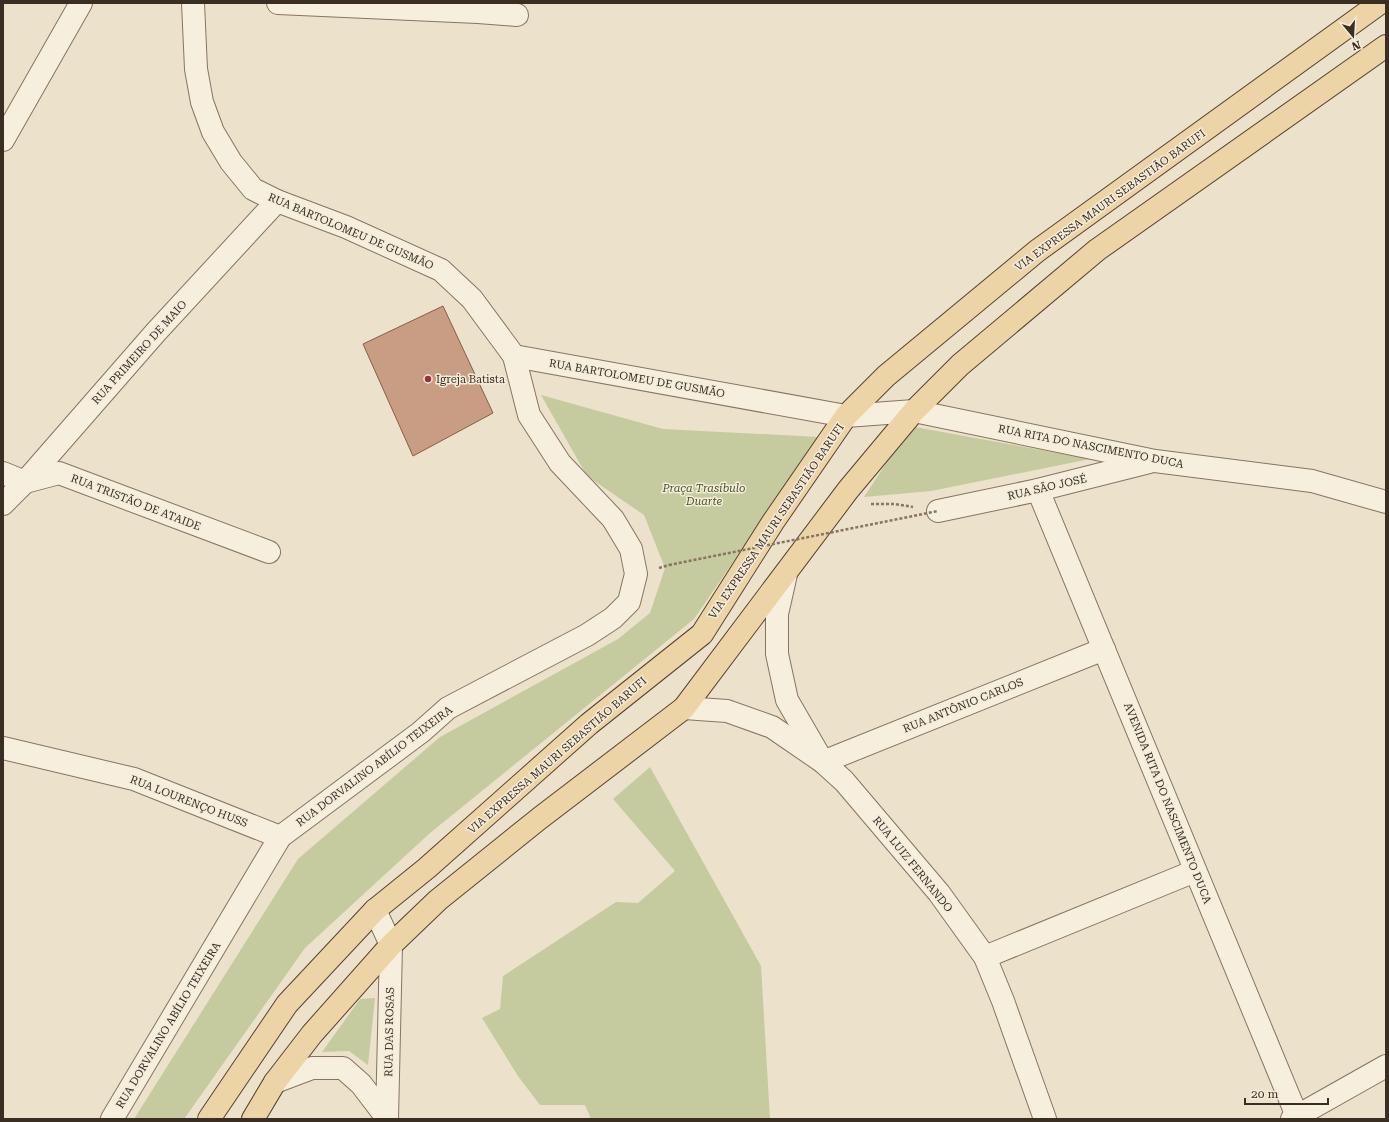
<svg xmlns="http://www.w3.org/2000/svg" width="1389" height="1122" font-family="'Roboto Serif',serif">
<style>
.green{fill:#c6ca9f}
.building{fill:#c89d83;stroke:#865e47}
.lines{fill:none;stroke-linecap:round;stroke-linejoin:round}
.street-casing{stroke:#887460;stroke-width:24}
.primary-casing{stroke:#564233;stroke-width:24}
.path{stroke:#887460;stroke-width:2.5;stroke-dasharray:3 2;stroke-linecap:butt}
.street{stroke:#f7efde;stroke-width:22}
.primary{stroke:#ecd4a6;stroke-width:22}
.path-bridge{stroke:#887460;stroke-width:2.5;stroke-dasharray:3 2;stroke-linecap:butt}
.poi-dot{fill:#933438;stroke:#f4ecda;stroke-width:1.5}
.labels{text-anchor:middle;stroke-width:3;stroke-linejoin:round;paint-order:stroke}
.street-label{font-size:11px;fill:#3a2d22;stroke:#f4ecda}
.poi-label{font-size:11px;fill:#3a2d22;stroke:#f4ecda;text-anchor:start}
.park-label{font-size:11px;font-style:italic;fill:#4b552a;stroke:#f4ecda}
</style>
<rect width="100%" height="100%" fill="#ece1ca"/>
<g class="green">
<polygon points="541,395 663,429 819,437 694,619 430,833 305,948 184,1119 134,1119 298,859 440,737 618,639 650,613 665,568 644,515 587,476"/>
<polygon points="915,427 1090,459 931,491 864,497 896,448"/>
<polygon points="650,767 761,966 770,1119 591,1119 585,1105 540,1105 518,1076 482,1018 500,1009 503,976 616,902 638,903 675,871 613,799"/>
<polygon points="375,998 368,1065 349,1051 322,1052 360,999"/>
</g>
<polygon class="building" points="443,306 493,413 413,456 363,344"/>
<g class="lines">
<defs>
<g id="street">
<polyline points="193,3 196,69 202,102 213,132 231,162 253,189 277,201 346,227 441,270 472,299 514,356 846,416 914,411 1155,461 1312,481 1386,502"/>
<polyline points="278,3 478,12 517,15"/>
<polyline points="3,140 81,3"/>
<polyline points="3,473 25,482 59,473 269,552"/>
<polyline points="1038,490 1297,1116"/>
<polyline points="3,504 25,482 156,332 277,201"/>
<polyline points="938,511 1038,490 1149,462"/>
<polyline points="786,574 777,614 777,654 787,700 820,757"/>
<polyline points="684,708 727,711 772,727 823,762 844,781 939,893 985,957 1003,1001 1045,1119"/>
<polyline points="3,748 134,779 280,837"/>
<polyline points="823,762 1104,649"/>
<polyline points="375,910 391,945 387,1119"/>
<polyline points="985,957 1195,871"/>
<polyline points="275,1082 312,1068 343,1068 361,1084 387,1118"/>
<polyline points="112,1119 280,837 421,732 448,708 587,635 613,618 629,602 636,574 631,549 613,519 560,463 529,415 514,356"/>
<polyline points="1292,1119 1386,1066"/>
</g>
<g id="primary">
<polyline points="209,1119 287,1004 375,910 427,868 589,724 702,634 773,522 846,416 886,376 1037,251 1380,3"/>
<polyline points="253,1119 275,1082 312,1034 391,945 438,900 540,818 684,708 848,490 914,411 960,365 1097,250 1386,46"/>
</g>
</defs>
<use href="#street" class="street-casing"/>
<use href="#primary" class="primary-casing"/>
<g class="path">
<polyline points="871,504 895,504 913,507"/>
<polyline points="659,568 669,565"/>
</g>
<use href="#street" class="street"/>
<use href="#primary" class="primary"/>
<polyline class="path-bridge" points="669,565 938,511"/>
</g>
<circle class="poi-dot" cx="428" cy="379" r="4"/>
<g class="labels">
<g class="street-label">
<text transform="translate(1110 200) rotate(-36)" y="4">VIA EXPRESSA MAURI SEBASTIÃO BARUFI</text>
<text transform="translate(351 231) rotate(23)" y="4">RUA BARTOLOMEU DE GUSMÃO</text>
<text transform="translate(139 352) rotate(-48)" y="4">RUA PRIMEIRO DE MAIO</text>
<text transform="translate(637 378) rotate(10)" y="4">RUA BARTOLOMEU DE GUSMÃO</text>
<text transform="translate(1091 446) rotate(11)" y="4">RUA RITA DO NASCIMENTO DUCA</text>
<text transform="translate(1047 487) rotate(-13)" y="4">RUA SÃO JOSÉ</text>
<text transform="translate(136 502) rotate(21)" y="4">RUA TRISTÃO DE ATAIDE</text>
<text transform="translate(776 521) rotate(-56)" y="4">VIA EXPRESSA MAURI SEBASTIÃO BARUFI</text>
<text transform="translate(963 705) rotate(-22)" y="4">RUA ANTÔNIO CARLOS</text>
<text transform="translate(557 755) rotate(-41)" y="4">VIA EXPRESSA MAURI SEBASTIÃO BARUFI</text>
<text transform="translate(374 766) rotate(-37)" y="4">RUA DORVALINO ABÍLIO TEIXEIRA</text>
<text transform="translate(189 801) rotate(21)" y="4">RUA LOURENÇO HUSS</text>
<text transform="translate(1168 803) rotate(68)" y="4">AVENIDA RITA DO NASCIMENTO DUCA</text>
<text transform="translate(913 864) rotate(51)" y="4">RUA LUIZ FERNANDO</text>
<text transform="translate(168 1025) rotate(-59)" y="4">RUA DORVALINO ABÍLIO TEIXEIRA</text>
<text transform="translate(389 1032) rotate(-89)" y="4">RUA DAS ROSAS</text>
</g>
<g class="poi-label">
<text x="436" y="383">Igreja Batista</text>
</g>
<g class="park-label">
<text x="704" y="492">Praça Trasíbulo<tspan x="704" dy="13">Duarte</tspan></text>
</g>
</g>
<rect width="1389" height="1122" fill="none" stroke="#3a2d22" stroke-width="8"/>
<g transform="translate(1353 36) rotate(162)" stroke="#f4ecda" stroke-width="3" paint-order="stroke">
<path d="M0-3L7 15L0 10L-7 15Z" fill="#3a2d22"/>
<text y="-6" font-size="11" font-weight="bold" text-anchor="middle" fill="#3a2d22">N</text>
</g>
<path d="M1245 1098v6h83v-6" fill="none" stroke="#3a2d22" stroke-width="2"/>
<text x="1251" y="1098" font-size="12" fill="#3a2d22" stroke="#f4ecda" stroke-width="3" paint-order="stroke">20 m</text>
</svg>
